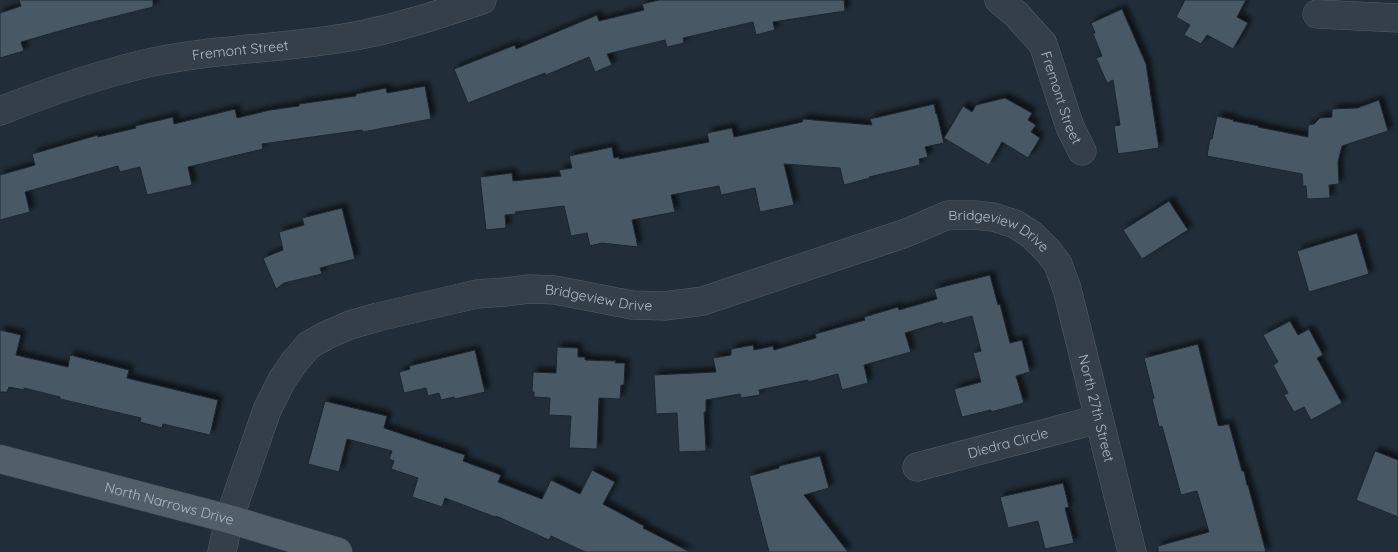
<svg xmlns="http://www.w3.org/2000/svg" width="1398" height="552" font-family="Quicksand,sans-serif">
<style>
.building{fill:#495865;stroke:#1c2630;filter:url(#shadow)}
.lines{fill:none;stroke-linecap:round;stroke-linejoin:round}
.minor-casing{stroke:#525d67;stroke-width:29}
.major-casing{stroke:#414b55;stroke-width:29}
.minor{stroke:#353f49;stroke-width:28}
.major{stroke:#525f69;stroke-width:28}
.labels{text-anchor:middle;stroke-width:4.5;stroke-linejoin:round;paint-order:stroke}
.street-label{font-size:14px;fill:#afbac5;stroke:#1a242e}
</style>
<defs>
<filter id="shadow"><feDropShadow dx="4.5" dy="-4.5" stdDeviation="2.5" flood-color="#0009"/></filter>
</defs>
<rect width="100%" height="100%" fill="#212e39"/>
<g class="building">
<polygon points="19,0 153,0 153,7 77,26 21,42 24,51 0,58 0,13 21,6"/>
<polygon points="659,0 844,0 845,11 773,22 775,30 756,35 753,22 683,38 684,43 667,47 665,40 607,54 612,65 595,72 589,57 546,75 545,73 468,103 454,69 515,45 516,49 597,15 599,21 644,10 642,4"/>
<polygon points="1185,0 1246,0 1237,17 1248,23 1233,49 1207,35 1201,44 1184,35 1190,25 1176,17"/>
<polygon points="1122,9 1146,64 1159,148 1118,154 1114,126 1120,125 1113,80 1107,83 1096,58 1102,56 1093,34 1095,33 1091,23"/>
<polygon points="425,86 431,119 363,132 362,130 262,144 263,149 188,167 192,185 147,195 140,167 120,172 118,166 25,192 30,212 0,220 0,175 35,165 32,154 98,135 98,137 136,128 135,126 173,117 174,124 235,109 237,118 270,110 299,106 299,104 356,96 356,94 386,88 387,93"/>
<polygon points="1005,98 1032,113 1028,120 1036,125 1031,132 1040,138 1028,158 1002,142 989,165 944,138 963,106 972,112 976,105"/>
<polygon points="1379,100 1388,131 1342,146 1338,162 1339,184 1329,185 1330,198 1307,199 1306,186 1303,186 1302,174 1207,156 1210,139 1212,139 1217,116 1234,120 1233,121 1259,126 1258,127 1308,137 1308,125 1314,124 1320,118 1332,117 1332,109 1357,108"/>
<polygon points="934,104 936,114 937,114 944,143 925,147 928,157 919,159 920,165 869,177 870,178 844,185 840,168 784,164 794,205 760,212 755,188 721,195 719,186 671,195 675,212 632,220 638,247 602,243 590,246 587,233 571,236 564,206 515,212 516,214 505,215 506,228 486,230 480,177 512,173 513,181 561,176 559,170 572,168 569,156 612,147 614,158 619,157 619,159 709,142 707,133 732,128 734,137 802,122 803,119 872,125 870,119"/>
<polygon points="1169,201 1188,230 1142,259 1123,230"/>
<polygon points="342,208 355,259 320,268 322,274 284,283 276,289 263,258 283,250 279,232 304,225 302,218"/>
<polygon points="1357,233 1369,274 1309,292 1297,251"/>
<polygon points="990,275 998,305 1000,304 1010,343 1022,340 1030,372 1016,376 1024,403 991,412 991,410 962,417 954,389 981,382 973,353 981,351 972,316 943,324 942,322 905,333 911,352 864,365 868,383 842,390 838,374 808,382 808,380 759,390 760,395 741,398 740,394 706,400 706,412 704,412 706,451 679,452 677,413 656,414 654,375 716,372 713,358 731,355 731,349 753,345 754,350 773,346 774,350 816,338 815,334 865,320 864,317 898,307 899,310 937,299 934,289"/>
<polygon points="1290,321 1298,335 1309,329 1323,355 1317,358 1342,403 1311,420 1304,407 1294,412 1284,395 1288,393 1273,365 1278,362 1263,335"/>
<polygon points="0,330 21,335 16,355 68,367 70,355 129,370 127,378 218,400 210,435 163,424 162,428 140,422 141,418 60,399 60,397 24,388 24,390 9,387 7,392 0,392"/>
<polygon points="1198,344 1218,425 1219,426 1229,424 1242,471 1244,471 1247,485 1248,485 1266,552 1158,552 1158,546 1209,532 1197,491 1181,495 1162,426 1159,427 1152,399 1154,398 1144,358"/>
<polygon points="557,347 578,348 578,357 585,357 585,360 616,361 615,363 625,363 624,385 621,385 620,399 599,398 597,449 569,448 571,416 549,415 550,398 534,397 534,392 532,392 533,372 556,373"/>
<polygon points="475,350 485,392 455,399 454,397 441,400 439,393 428,396 426,388 404,393 399,372 410,369 409,366"/>
<polygon points="325,401 387,416 384,428 465,455 463,461 501,475 498,482 542,499 551,480 580,494 592,470 615,482 603,504 644,526 643,528 690,552 585,552 551,536 549,540 496,516 495,517 445,498 442,507 412,497 418,478 391,469 394,461 389,459 392,451 347,439 339,472 308,464"/>
<polygon points="1375,451 1398,460 1398,517 1356,500"/>
<polygon points="820,456 829,488 804,495 848,552 769,552 749,476 779,468 779,466"/>
<polygon points="1063,483 1069,507 1065,508 1074,543 1045,549 1038,521 1008,528 1000,497"/>
</g>
<g class="lines">
<defs>
<g id="minor">
<path id="s1" d="M 999,0 L 1016,14 L 1043,44 L 1070,127 L 1082,151"/>
<polyline points="1317,14 1398,18"/>
<path id="s2" d="M 0,111 C 48,92 97,75 148,63 C 216,48 286,49 355,36 C 398,28 440,14 482,0"/>
<path id="s3" d="M 917,467 L 1099,419"/>
<path id="s4" d="M 222,552 L 229,519 L 267,410 L 282,380 L 295,361 L 309,345 L 329,334 L 350,325 L 378,317 L 477,294 L 505,292 L 530,289 L 555,290 L 632,305 L 665,306 L 703,301 L 906,233 L 948,215 L 974,215 L 993,217 L 1015,224 L 1032,235 L 1048,251 L 1058,264 L 1067,289 L 1132,552"/>
</g>
<g id="major">
<path id="s5" d="M 0,459 L 229,519 L 338,552"/>
</g>
</defs>
<use href="#minor" class="minor-casing"/>
<use href="#major" class="major-casing"/>
<use href="#minor" class="minor"/>
<use href="#major" class="major"/>
</g>
<g class="labels">
<g class="street-label">
<text dy="5" stroke="none"><textPath href="#s2" startOffset="249">Fremont Street</textPath></text>
<text dy="5" stroke="none"><textPath href="#s1" startOffset="119">Fremont Street</textPath></text>
<text dy="5" stroke="none"><textPath href="#s4" startOffset="946">Bridgeview Drive</textPath></text>
<text dy="5" stroke="none"><textPath href="#s4" startOffset="526">Bridgeview Drive</textPath></text>
<text dy="5" stroke="none"><textPath href="#s4" startOffset="1168">North 27th Street</textPath></text>
<text dy="5" stroke="none"><textPath href="#s3" startOffset="94">Diedra Circle</textPath></text>
<text dy="5" stroke="none"><textPath href="#s5" startOffset="175">North Narrows Drive</textPath></text>
</g>
</g>
</svg>
